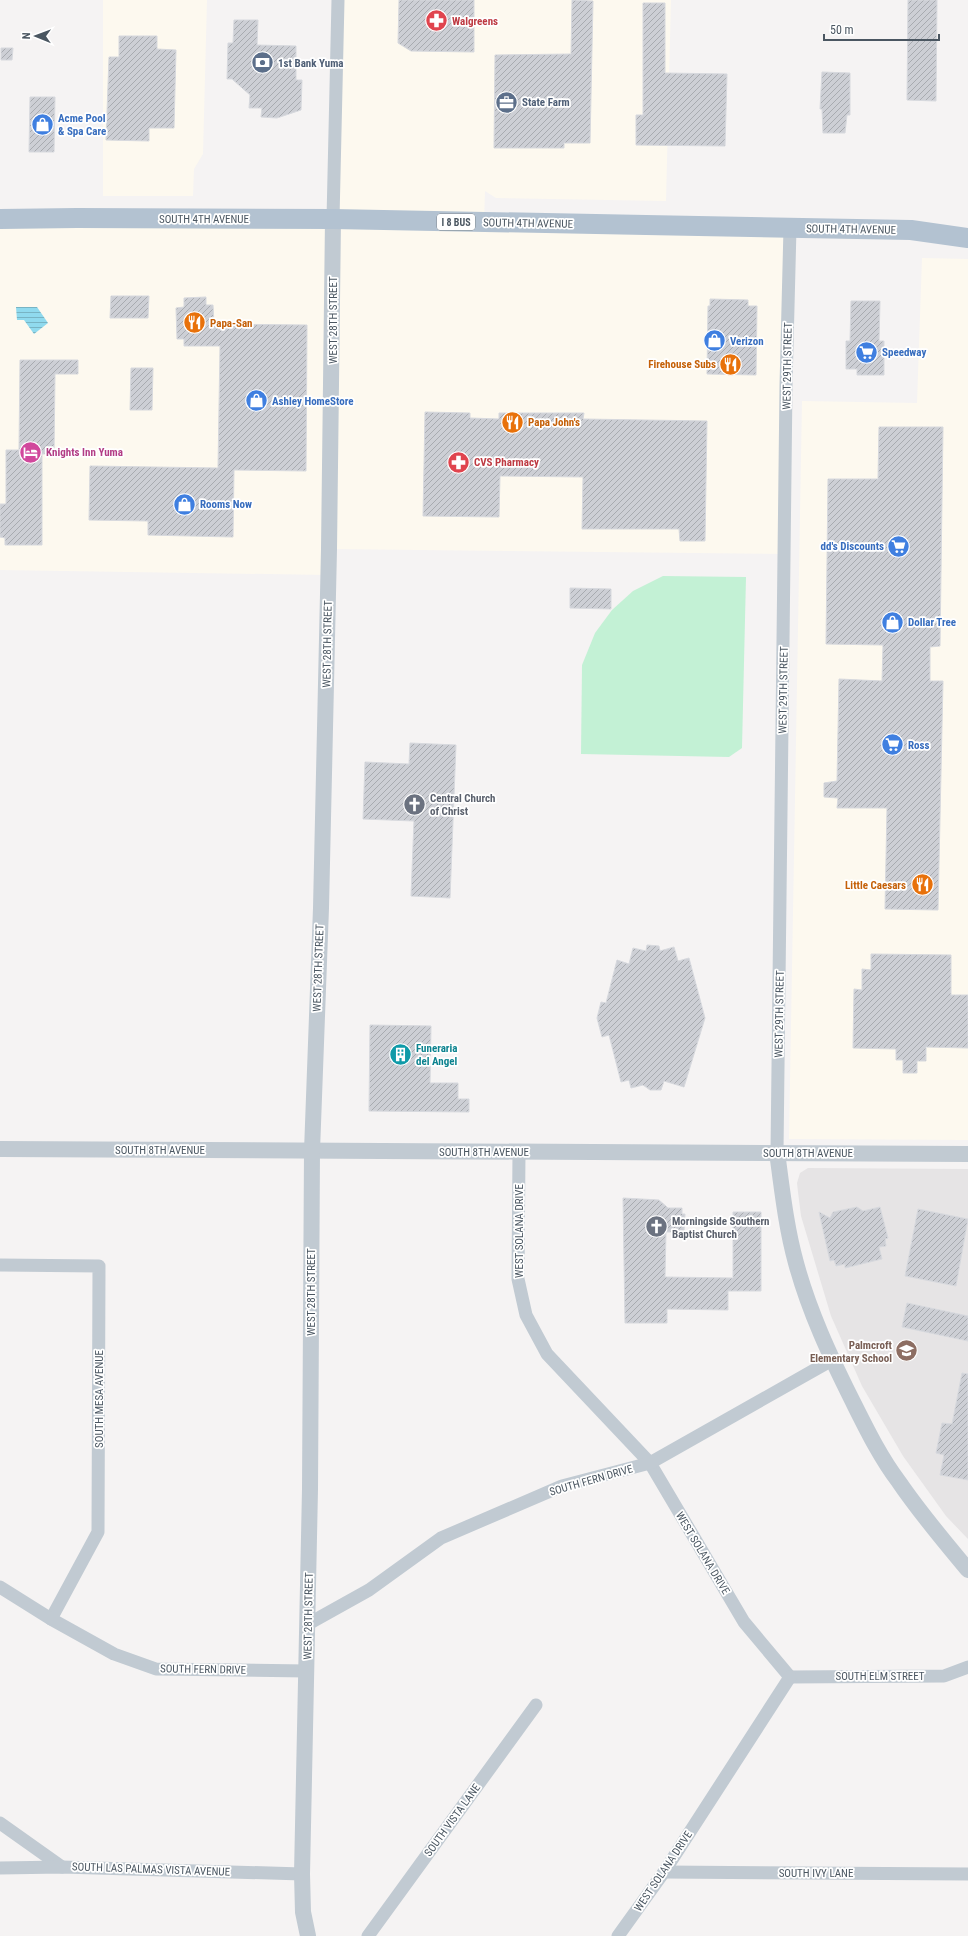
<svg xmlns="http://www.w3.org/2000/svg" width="968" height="1936" font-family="'Roboto Condensed',sans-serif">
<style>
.commercial{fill:#fdf9ef}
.education{fill:#e6e4e5}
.pitch{fill:#c3f1d5}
.water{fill:url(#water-rules)}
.building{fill:url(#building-hatch);stroke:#d7d9de}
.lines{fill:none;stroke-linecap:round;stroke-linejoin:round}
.minor{stroke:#c1cad2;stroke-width:13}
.tertiary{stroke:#c1cad2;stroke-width:16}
.primary{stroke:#b3c2d1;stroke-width:20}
.labels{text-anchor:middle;stroke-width:3.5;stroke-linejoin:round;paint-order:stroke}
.shield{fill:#fff;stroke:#808990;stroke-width:1}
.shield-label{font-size:10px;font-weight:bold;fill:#4a5661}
.health-label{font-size:11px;font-weight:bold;fill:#be3a42;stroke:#fff;text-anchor:start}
.service-label{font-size:11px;font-weight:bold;fill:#4e5e75;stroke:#fff;text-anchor:start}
.shop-label{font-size:11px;font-weight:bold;fill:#366cbe;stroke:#fff;text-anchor:start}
.street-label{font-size:11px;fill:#4a5661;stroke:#fff}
.food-label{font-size:11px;font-weight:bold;fill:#c56008;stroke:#fff;text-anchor:start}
.hotel-label{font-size:11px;font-weight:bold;fill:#b23c85;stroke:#fff;text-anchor:start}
.worship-label{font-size:11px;font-weight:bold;fill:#5b616d;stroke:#fff;text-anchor:start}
.culture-label{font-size:11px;font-weight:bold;fill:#0d838f;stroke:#fff;text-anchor:start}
.education-label{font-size:11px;font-weight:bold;fill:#785e54;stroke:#fff;text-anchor:end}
</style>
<defs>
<pattern id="water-rules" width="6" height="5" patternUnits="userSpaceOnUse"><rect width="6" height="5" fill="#90daee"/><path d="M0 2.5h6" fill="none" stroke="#78b4c4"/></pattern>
<pattern id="building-hatch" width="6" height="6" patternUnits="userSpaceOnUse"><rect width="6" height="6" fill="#cdcfd5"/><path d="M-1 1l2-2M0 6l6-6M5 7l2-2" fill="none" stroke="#a8abb0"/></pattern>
</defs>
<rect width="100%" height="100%" fill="#f5f3f3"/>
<g class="commercial">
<polygon points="103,0 207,0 203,154 194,169 193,196 103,196"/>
<polygon points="338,0 671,0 666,201 496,198 485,191 484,222 790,228 784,554 329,549 328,575 0,570 0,219 333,219"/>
<polygon points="922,258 968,259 968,1140 789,1139 802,401 917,403"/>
</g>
<polygon class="education" points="808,1168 968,1169 968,1539 946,1516 903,1456 862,1386 831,1316 801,1216 798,1192 797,1183 800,1173"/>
<polygon class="pitch" points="663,576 746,577 742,748 729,757 581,754 582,665 595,633 612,610 633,591"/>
<polygon class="water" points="16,307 37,307 48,323 34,334 24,320 17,320"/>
<g class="building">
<polygon points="399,0 474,0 474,52 411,51 398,43"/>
<polygon points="572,0 593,1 590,143 564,143 564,148 494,148 495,55 571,54"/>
<polygon points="908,0 937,0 936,101 907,100"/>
<polygon points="643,3 665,3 665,73 727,74 725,146 636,145 636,115 643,115"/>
<polygon points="234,20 258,20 257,45 296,46 296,80 302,80 301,110 277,118 261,117 262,108 249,108 250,95 232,79 227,79 228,43 233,43"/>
<polygon points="119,36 157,36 157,49 176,50 174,128 149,128 149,141 106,140 109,57 119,57"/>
<polygon points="1,48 13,48 12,60 1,60"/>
<polygon points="822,72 850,73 850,115 847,115 845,133 823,133 822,109 820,109"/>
<polygon points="30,97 55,97 54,152 29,152"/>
<polygon points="111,296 149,296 148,318 110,318"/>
<polygon points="206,297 206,305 213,305 214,324 307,325 306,471 234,470 233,537 148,535 148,521 89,520 90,466 218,468 220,346 184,346 184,339 177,339 176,308 184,307 184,298"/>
<polygon points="710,299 748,300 748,306 757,306 756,375 707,374 708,306 710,306"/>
<polygon points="851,301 880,301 879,341 884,341 884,375 857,375 857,369 846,369 846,341 850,341"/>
<polygon points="20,360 78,360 78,374 55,374 54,454 42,454 42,545 5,545 5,538 0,537 0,504 6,504 6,450 19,450"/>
<polygon points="131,368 153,368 152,410 130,410"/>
<polygon points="425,412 470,413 470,418 499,419 499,413 584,413 583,419 707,421 705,541 680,541 679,529 582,529 583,477 500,476 499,517 423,516"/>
<polygon points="879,427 943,427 940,646 930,647 930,681 943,681 938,910 885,909 887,808 837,808 838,798 824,797 824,783 837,781 839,679 882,681 883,645 826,644 828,479 878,479"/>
<polygon points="570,588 611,589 611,609 570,608"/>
<polygon points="410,743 456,745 450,898 411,896 414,821 363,819 365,762 409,764"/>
<polygon points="647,945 659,946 660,951 674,947 678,961 689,958 705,1018 684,1087 664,1081 661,1090 650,1090 643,1085 631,1088 629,1080 621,1082 609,1035 602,1037 597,1018 601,1002 606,1003 617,960 629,964 633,948 646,951"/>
<polygon points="871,954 951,955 951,995 968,995 968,1048 926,1047 926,1061 917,1061 917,1073 903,1073 903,1060 896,1060 896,1049 853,1048 854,989 862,990 862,969 871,970"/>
<polygon points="370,1025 431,1026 430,1083 458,1083 458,1099 469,1099 469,1112 369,1111"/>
<polygon points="623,1198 659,1200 668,1208 682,1208 682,1214 685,1214 684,1232 666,1232 665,1277 733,1278 733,1212 761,1212 761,1291 728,1291 728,1310 667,1309 667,1323 625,1323"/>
<polygon points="857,1207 863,1211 880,1207 888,1238 885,1239 886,1246 879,1247 882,1259 845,1268 845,1264 836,1266 834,1260 830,1261 819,1212 830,1218 833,1212"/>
<polygon points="918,1209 968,1219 956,1286 905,1276"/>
<polygon points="907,1303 968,1316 968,1341 902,1327"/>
<polygon points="962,1373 968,1374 968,1480 940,1475 944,1455 936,1453 942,1423 952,1424"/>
</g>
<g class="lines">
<g class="minor">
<polyline points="333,219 338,0"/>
<polyline points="519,1152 518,1279 526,1315 547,1354 650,1463 744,1622 790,1677"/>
<polyline points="777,1152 786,386 790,228"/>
<polyline points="0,1265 99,1266 98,1532 51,1619"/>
<polyline points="0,1587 51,1619 114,1654 156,1669 307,1671"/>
<polyline points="308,1624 369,1590 441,1538 562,1486 650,1463 832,1360"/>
<polyline points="790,1677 944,1676 968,1667"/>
<polyline points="0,1823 62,1867"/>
<polyline points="0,1868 62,1867 302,1874"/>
<polyline points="664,1872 968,1874"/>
<polyline points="368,1936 536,1705"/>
<polyline points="618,1936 664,1872 790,1677"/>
</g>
<g class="tertiary">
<polyline points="0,1149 968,1154"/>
<path d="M 777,1152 C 782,1189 786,1227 796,1263 C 809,1311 830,1356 852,1400 C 866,1428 880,1457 899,1482 C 920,1513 944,1541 968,1570"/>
<polyline points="308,1936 303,1912 302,1874 310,1489 312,1151 321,908 329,549 333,219"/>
</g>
<polyline class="primary" points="0,219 77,218 333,219 646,225 911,230 968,238"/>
</g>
<defs>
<symbol id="pharmacy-disc" viewBox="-11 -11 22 22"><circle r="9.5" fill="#e0444e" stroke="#fff"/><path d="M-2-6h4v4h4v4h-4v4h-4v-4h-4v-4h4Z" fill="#fff"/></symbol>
<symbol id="bank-disc" viewBox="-11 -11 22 22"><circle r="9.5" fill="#5c6f8a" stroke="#fff"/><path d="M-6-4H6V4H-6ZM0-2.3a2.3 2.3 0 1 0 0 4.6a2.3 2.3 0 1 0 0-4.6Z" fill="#fff"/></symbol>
<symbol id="office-disc" viewBox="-11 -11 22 22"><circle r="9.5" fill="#5c6f8a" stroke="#fff"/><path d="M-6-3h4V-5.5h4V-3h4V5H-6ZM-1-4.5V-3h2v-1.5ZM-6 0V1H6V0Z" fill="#fff"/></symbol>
<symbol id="shop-disc" viewBox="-11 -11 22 22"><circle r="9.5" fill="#3f7fe0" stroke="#fff"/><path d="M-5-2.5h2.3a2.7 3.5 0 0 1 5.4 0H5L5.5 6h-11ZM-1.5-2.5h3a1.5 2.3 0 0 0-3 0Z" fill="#fff"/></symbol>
<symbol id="restaurant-disc" viewBox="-11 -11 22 22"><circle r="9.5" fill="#e8710a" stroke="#fff"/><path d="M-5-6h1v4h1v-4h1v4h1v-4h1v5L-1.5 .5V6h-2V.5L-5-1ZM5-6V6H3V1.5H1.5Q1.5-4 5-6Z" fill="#fff"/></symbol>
<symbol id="supermarket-disc" viewBox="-11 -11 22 22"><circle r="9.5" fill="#3f7fe0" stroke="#fff"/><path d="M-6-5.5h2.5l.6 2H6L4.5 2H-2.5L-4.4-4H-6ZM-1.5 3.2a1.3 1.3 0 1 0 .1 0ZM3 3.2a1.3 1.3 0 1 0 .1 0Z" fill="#fff"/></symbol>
<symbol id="hotel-disc" viewBox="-11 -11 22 22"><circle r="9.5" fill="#d1479c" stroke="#fff"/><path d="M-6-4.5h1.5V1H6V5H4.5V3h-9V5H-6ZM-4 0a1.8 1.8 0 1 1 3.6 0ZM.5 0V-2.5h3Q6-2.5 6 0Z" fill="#fff"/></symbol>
<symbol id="church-disc" viewBox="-11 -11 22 22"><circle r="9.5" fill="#6b7280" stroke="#fff"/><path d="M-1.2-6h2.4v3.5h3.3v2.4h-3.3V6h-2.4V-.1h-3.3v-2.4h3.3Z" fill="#fff"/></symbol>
<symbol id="building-disc" viewBox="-11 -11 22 22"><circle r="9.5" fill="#0f9aa8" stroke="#fff"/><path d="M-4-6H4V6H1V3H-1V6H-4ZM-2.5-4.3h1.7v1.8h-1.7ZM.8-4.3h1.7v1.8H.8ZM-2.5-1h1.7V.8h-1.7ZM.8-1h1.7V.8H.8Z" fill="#fff"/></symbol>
<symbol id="school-disc" viewBox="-11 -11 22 22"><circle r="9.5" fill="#8d6e63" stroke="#fff"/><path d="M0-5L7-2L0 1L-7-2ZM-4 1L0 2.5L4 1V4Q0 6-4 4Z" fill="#fff"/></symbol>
</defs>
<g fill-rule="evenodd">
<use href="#pharmacy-disc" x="424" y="8" width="25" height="25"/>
<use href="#bank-disc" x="250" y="50" width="25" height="25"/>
<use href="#office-disc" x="494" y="90" width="25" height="25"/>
<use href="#shop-disc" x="30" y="112" width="25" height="25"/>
<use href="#restaurant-disc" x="182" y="310" width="25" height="25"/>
<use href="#shop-disc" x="702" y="328" width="25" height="25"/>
<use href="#supermarket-disc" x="854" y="340" width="25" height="25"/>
<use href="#restaurant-disc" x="718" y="352" width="25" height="25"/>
<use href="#shop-disc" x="244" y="388" width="25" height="25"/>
<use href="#restaurant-disc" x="500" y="410" width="25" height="25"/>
<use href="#hotel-disc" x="18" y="440" width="25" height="25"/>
<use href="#pharmacy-disc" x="446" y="450" width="25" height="25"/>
<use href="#shop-disc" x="172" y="492" width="25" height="25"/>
<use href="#supermarket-disc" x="886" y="534" width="25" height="25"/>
<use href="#shop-disc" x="880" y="610" width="25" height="25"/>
<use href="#supermarket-disc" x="880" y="732" width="25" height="25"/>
<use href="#church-disc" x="402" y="792" width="25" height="25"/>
<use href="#restaurant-disc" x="910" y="872" width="25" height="25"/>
<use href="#building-disc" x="388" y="1042" width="25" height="25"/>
<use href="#church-disc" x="644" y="1214" width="25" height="25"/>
<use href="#school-disc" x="894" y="1338" width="25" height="25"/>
</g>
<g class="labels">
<rect class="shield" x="437" y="214" width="38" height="16" rx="3"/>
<g class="shield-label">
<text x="456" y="226">I 8 BUS</text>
</g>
<g class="health-label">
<text x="452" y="25">Walgreens</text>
<text x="474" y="466">CVS Pharmacy</text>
</g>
<g class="service-label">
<text x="278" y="67">1st Bank Yuma</text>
<text x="522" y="106">State Farm</text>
</g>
<g class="shop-label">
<text x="58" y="122">Acme Pool<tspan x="58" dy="13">&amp; Spa Care</tspan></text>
<text x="730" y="345">Verizon</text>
<text x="882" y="356">Speedway</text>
<text x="272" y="405">Ashley HomeStore</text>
<text x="200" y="508">Rooms Now</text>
<text x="884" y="550" text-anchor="end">dd's Discounts</text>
<text x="908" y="626">Dollar Tree</text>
<text x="908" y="749">Ross</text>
</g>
<g class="street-label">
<text x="204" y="223">SOUTH 4TH AVENUE</text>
<text transform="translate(528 223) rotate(1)" y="4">SOUTH 4TH AVENUE</text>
<text transform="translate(851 229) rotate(1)" y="4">SOUTH 4TH AVENUE</text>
<text transform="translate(333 320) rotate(-90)" y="4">WEST 28TH STREET</text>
<text transform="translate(787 366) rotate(-89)" y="4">WEST 29TH STREET</text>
<text transform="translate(327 644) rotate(-89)" y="4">WEST 28TH STREET</text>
<text transform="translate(783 690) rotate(-89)" y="4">WEST 29TH STREET</text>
<text transform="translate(318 968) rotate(-88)" y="4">WEST 28TH STREET</text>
<text transform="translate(779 1014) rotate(-89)" y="4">WEST 29TH STREET</text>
<text x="160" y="1154">SOUTH 8TH AVENUE</text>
<text x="484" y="1156">SOUTH 8TH AVENUE</text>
<text x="808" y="1157">SOUTH 8TH AVENUE</text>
<text transform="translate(519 1231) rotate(-90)" y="4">WEST SOLANA DRIVE</text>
<text transform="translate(311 1292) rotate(-90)" y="4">WEST 28TH STREET</text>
<text transform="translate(99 1399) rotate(-90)" y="4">SOUTH MESA AVENUE</text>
<text transform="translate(591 1480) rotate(-16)" y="4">SOUTH FERN DRIVE</text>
<text transform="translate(703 1553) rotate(59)" y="4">WEST SOLANA DRIVE</text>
<text transform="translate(308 1616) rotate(-89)" y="4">WEST 28TH STREET</text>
<text transform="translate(203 1669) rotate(1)" y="4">SOUTH FERN DRIVE</text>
<text x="880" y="1680">SOUTH ELM STREET</text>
<text transform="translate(452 1820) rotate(-54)" y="4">SOUTH VISTA LANE</text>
<text transform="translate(151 1869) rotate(2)" y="4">SOUTH LAS PALMAS VISTA AVENUE</text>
<text transform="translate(663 1871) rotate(-56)" y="4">WEST SOLANA DRIVE</text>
<text x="816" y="1877">SOUTH IVY LANE</text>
</g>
<g class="food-label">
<text x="210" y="327">Papa-San</text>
<text x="716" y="368" text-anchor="end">Firehouse Subs</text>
<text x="528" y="426">Papa John's</text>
<text x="906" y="889" text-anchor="end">Little Caesars</text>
</g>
<g class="hotel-label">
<text x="46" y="456">Knights Inn Yuma</text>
</g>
<g class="worship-label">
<text x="430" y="802">Central Church<tspan x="430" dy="13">of Christ</tspan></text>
<text x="672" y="1225">Morningside Southern<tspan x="672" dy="13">Baptist Church</tspan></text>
</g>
<g class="culture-label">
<text x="416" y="1052">Funeraria<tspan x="416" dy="13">del Angel</tspan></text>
</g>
<g class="education-label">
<text x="892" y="1349">Palmcroft<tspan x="892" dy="13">Elementary School</tspan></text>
</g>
</g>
<g transform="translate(36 36) rotate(271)" stroke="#ffffff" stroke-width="3" paint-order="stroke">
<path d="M0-3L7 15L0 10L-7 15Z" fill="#4a5661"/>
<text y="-6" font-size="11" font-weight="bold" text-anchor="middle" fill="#4a5661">N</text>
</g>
<path d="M824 34v6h115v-6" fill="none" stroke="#4a5661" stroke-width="2"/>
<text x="830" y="34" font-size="12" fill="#4a5661" stroke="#ffffff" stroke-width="3" paint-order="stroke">50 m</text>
</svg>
